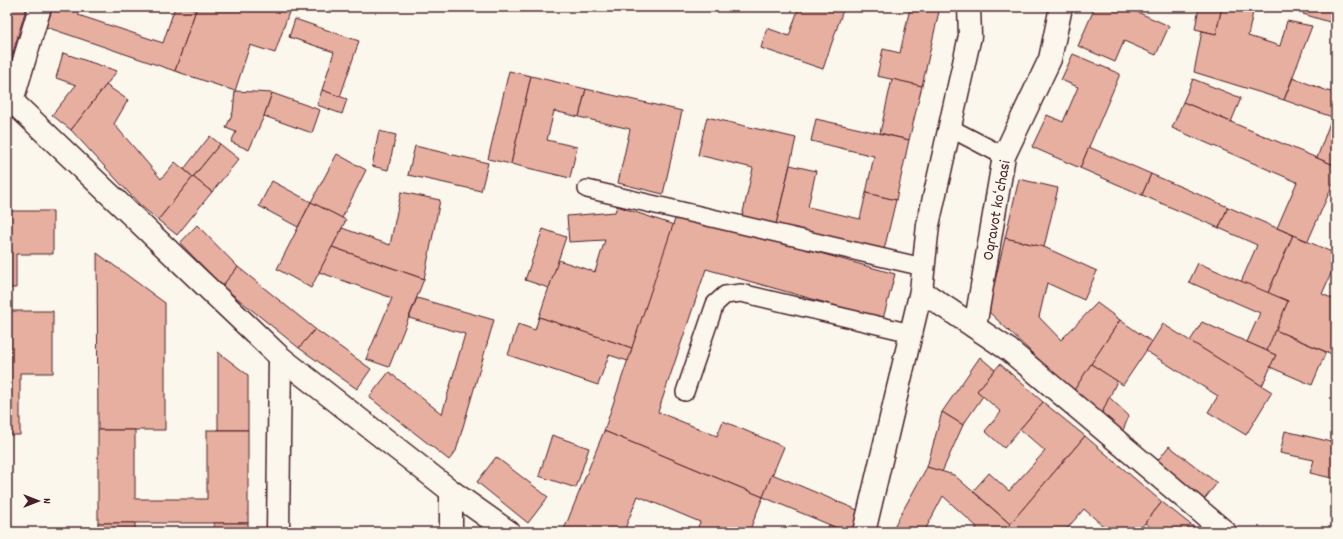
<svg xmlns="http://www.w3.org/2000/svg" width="1343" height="539" font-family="Dekko,sans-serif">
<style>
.building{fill:#e7af9f;stroke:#4a1f2b}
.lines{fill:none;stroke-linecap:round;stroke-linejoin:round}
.service-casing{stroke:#4a1f2b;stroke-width:20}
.minor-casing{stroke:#4a1f2b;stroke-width:25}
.tertiary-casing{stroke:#4a1f2b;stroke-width:25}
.service{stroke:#fbf7ec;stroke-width:17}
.minor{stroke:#fbf7ec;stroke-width:22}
.tertiary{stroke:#fbf7ec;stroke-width:22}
.labels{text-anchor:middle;stroke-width:3;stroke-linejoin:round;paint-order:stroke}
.street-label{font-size:16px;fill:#4a1f2b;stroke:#fbf7ec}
</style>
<rect width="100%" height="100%" fill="#fbf7ec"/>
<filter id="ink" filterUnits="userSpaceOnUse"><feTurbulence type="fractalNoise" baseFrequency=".025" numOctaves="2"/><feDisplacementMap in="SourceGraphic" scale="8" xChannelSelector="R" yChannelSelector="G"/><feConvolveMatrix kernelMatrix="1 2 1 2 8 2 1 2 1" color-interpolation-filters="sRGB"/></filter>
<g filter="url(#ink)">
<g class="building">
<polygon points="7,7 20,7 26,9 7,72"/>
<polygon points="53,7 80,7 78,15 163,43 175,7 186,7 196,10 175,71 46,27"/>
<polygon points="197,7 285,7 290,9 275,53 250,45 235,91 175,71"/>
<polygon points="799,7 844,7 823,69 761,48 767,28 789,36"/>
<polygon points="907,7 940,7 922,86 877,76 883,49 900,53 910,8"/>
<polygon points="1095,7 1126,7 1169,26 1156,55 1124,41 1115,62 1078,46"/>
<polygon points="1199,7 1222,7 1216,34 1195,29"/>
<polygon points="1222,7 1254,7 1248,36 1280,46 1287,21 1312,26 1284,100 1194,72 1202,31 1216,34"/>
<polygon points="1284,7 1297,7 1297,10"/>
<polygon points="1306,7 1336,7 1336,24 1303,14"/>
<polygon points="295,19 359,41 340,97 322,90 334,52 289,37"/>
<polygon points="63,53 117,71 71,130 52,115 76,85 56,78"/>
<polygon points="1073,54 1120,74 1080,168 1032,147 1047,115 1063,122 1078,87 1061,80"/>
<polygon points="509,71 531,76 511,164 488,159"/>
<polygon points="531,76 586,89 579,117 554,111 547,140 577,147 570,178 511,164"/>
<polygon points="1293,78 1336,94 1336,166 1317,158 1332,117 1284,100"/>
<polygon points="892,79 922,86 909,140 880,133"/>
<polygon points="1193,79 1241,98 1231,122 1183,102"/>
<polygon points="106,85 128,100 114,124 161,179 175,162 193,177 158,220 140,205 71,130"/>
<polygon points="586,89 682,111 663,194 618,183 630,129 579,117"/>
<polygon points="322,90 347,99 342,114 317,105"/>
<polygon points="235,91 272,93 264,116 249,150 231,142 236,132 226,128 233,112"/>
<polygon points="272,93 320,110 312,133 264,116"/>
<polygon points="1183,102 1336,166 1336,177 1308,241 1277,228 1297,182 1172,128"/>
<polygon points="707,117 796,138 775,229 741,221 753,168 698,155"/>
<polygon points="816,119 909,140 896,200 866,193 874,156 811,141"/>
<polygon points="379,131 396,135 388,170 372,166"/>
<polygon points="210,136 220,144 193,177 184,169"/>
<polygon points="220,144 239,159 212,192 193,177"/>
<polygon points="415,146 488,163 481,191 408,175"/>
<polygon points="1089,147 1151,174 1142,195 1080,168"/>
<polygon points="337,154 366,170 342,218 311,202"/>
<polygon points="790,165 816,171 808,207 860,219 866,193 896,200 883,254 775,229"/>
<polygon points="1151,174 1228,207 1219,228 1142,195"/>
<polygon points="193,177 212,192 177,235 158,220"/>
<polygon points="1019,179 1058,188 1044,247 1005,238"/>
<polygon points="272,181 311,202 298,227 259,206"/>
<polygon points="401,192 440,200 424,279 332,247 342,228 390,245"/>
<polygon points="311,202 346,220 311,288 277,269"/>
<polygon points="617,206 674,225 632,348 539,317 558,260 595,272 605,240 569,242 567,216 615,212"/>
<polygon points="1228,207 1293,235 1268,293 1241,282 1257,245 1219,228"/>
<polygon points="7,211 53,211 53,254 16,254 16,288 7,288"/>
<polygon points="677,213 895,274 883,319 706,269 658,412 717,436 723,421 784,447 763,497 604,431"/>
<polygon points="197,225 238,267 222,286 180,243"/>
<polygon points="543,229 566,237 549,288 525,280"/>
<polygon points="1293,235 1336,254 1336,262 1322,294 1336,300 1336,356 1275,330 1288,301 1268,293"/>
<polygon points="1005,238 1044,247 1097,271 1084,300 1047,283 1039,317 1061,340 1097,303 1120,320 1073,392 988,311"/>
<polygon points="332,247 424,279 389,367 366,359 392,298 319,272"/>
<polygon points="97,253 165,303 165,430 98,430"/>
<polygon points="1198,263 1288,301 1267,351 1247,342 1260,313 1189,282"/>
<polygon points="238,267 315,329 299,348 222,286"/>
<polygon points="417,298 494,320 456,451 449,460 369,397 389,372 442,414 465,334 409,318"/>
<polygon points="7,311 53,311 53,373 20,373 20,435 7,435"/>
<polygon points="539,317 632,348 628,361 609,355 598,385 508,355 518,324 535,330"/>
<polygon points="1120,320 1152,342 1123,385 1091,364"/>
<polygon points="1202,322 1276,355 1262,386 1190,341"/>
<polygon points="1163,324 1272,392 1246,435 1208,412 1218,396 1146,351"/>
<polygon points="315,329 371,369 357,389 299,348"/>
<polygon points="1275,330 1326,352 1312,385 1270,367 1276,355 1267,351"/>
<polygon points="218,352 248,375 248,430 218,430"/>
<polygon points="980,357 995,370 977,391 983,396 963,425 942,412"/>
<polygon points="1000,364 1043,402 1004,448 985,431 1001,412 977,391"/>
<polygon points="1091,364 1117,381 1100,418 1073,392"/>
<polygon points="1109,397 1129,416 1120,437 1100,418"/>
<polygon points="1043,402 1085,436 1010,524 973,491 989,473 1009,491 1045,451 1020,429"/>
<polygon points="942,412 963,425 942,472 927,467"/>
<polygon points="98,430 135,430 135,499 207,499 207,430 248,430 248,523 98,523"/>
<polygon points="604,431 763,497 749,532 696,532 700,522 638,496 624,531 627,532 563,532"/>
<polygon points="1285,431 1336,443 1336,479 1310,473 1314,460 1280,453"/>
<polygon points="552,435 589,448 576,488 539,476"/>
<polygon points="1085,436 1162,502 1145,523 1137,532 1110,532 1084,509 1064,532 1003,532"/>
<polygon points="1169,446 1217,483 1203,501 1155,464"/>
<polygon points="496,457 548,497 528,523 477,482"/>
<polygon points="927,467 954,475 1010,524 1003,532 973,532 977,527 943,496 924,532 891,532"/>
<polygon points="772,474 860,511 851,532 847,532 763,497"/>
<polygon points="1162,502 1200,532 1156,532 1145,523"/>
<polygon points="1336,511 1336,530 1332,529"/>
<rect x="98" y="523" width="37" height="9"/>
<rect x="214" y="523" width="34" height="9"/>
<polygon points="829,525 847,532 826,532"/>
<rect x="7" y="531" width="25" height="1"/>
</g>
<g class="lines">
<defs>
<g id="service">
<polyline points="950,128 1004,156"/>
<polyline points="587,189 923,267"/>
<polyline points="685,392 715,304 725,295 741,293 911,333"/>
</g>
<g id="minor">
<polyline points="7,99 12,101 280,357 451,491 509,532"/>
<polyline points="12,101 40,7"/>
<polyline points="975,327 1004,156 1050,59 1061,7"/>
<polyline points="278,532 280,357"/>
<polyline points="451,532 451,491"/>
</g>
<g id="tertiary">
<polyline points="921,291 1009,350 1225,532"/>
<polyline points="864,532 921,291 928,225 970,36 969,7"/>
</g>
</defs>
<use href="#service" class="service-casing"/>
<use href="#minor" class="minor-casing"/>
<use href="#tertiary" class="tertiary-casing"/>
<use href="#service" class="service"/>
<use href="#minor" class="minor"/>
<use href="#tertiary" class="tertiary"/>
</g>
</g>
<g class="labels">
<g class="street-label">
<text transform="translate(995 210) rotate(-80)" y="6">Oqravot koʻchasi</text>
</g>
</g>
<rect width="1343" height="539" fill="none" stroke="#fbf7ec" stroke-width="24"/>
<rect x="12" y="12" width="1319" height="515" fill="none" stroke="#4a1f2b" stroke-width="1.5" filter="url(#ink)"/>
<g transform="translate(38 501) rotate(90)" stroke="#fbf7ec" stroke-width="3" paint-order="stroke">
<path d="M0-3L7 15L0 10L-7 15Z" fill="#4a1f2b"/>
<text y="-6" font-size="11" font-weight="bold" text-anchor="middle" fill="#4a1f2b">N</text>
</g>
</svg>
